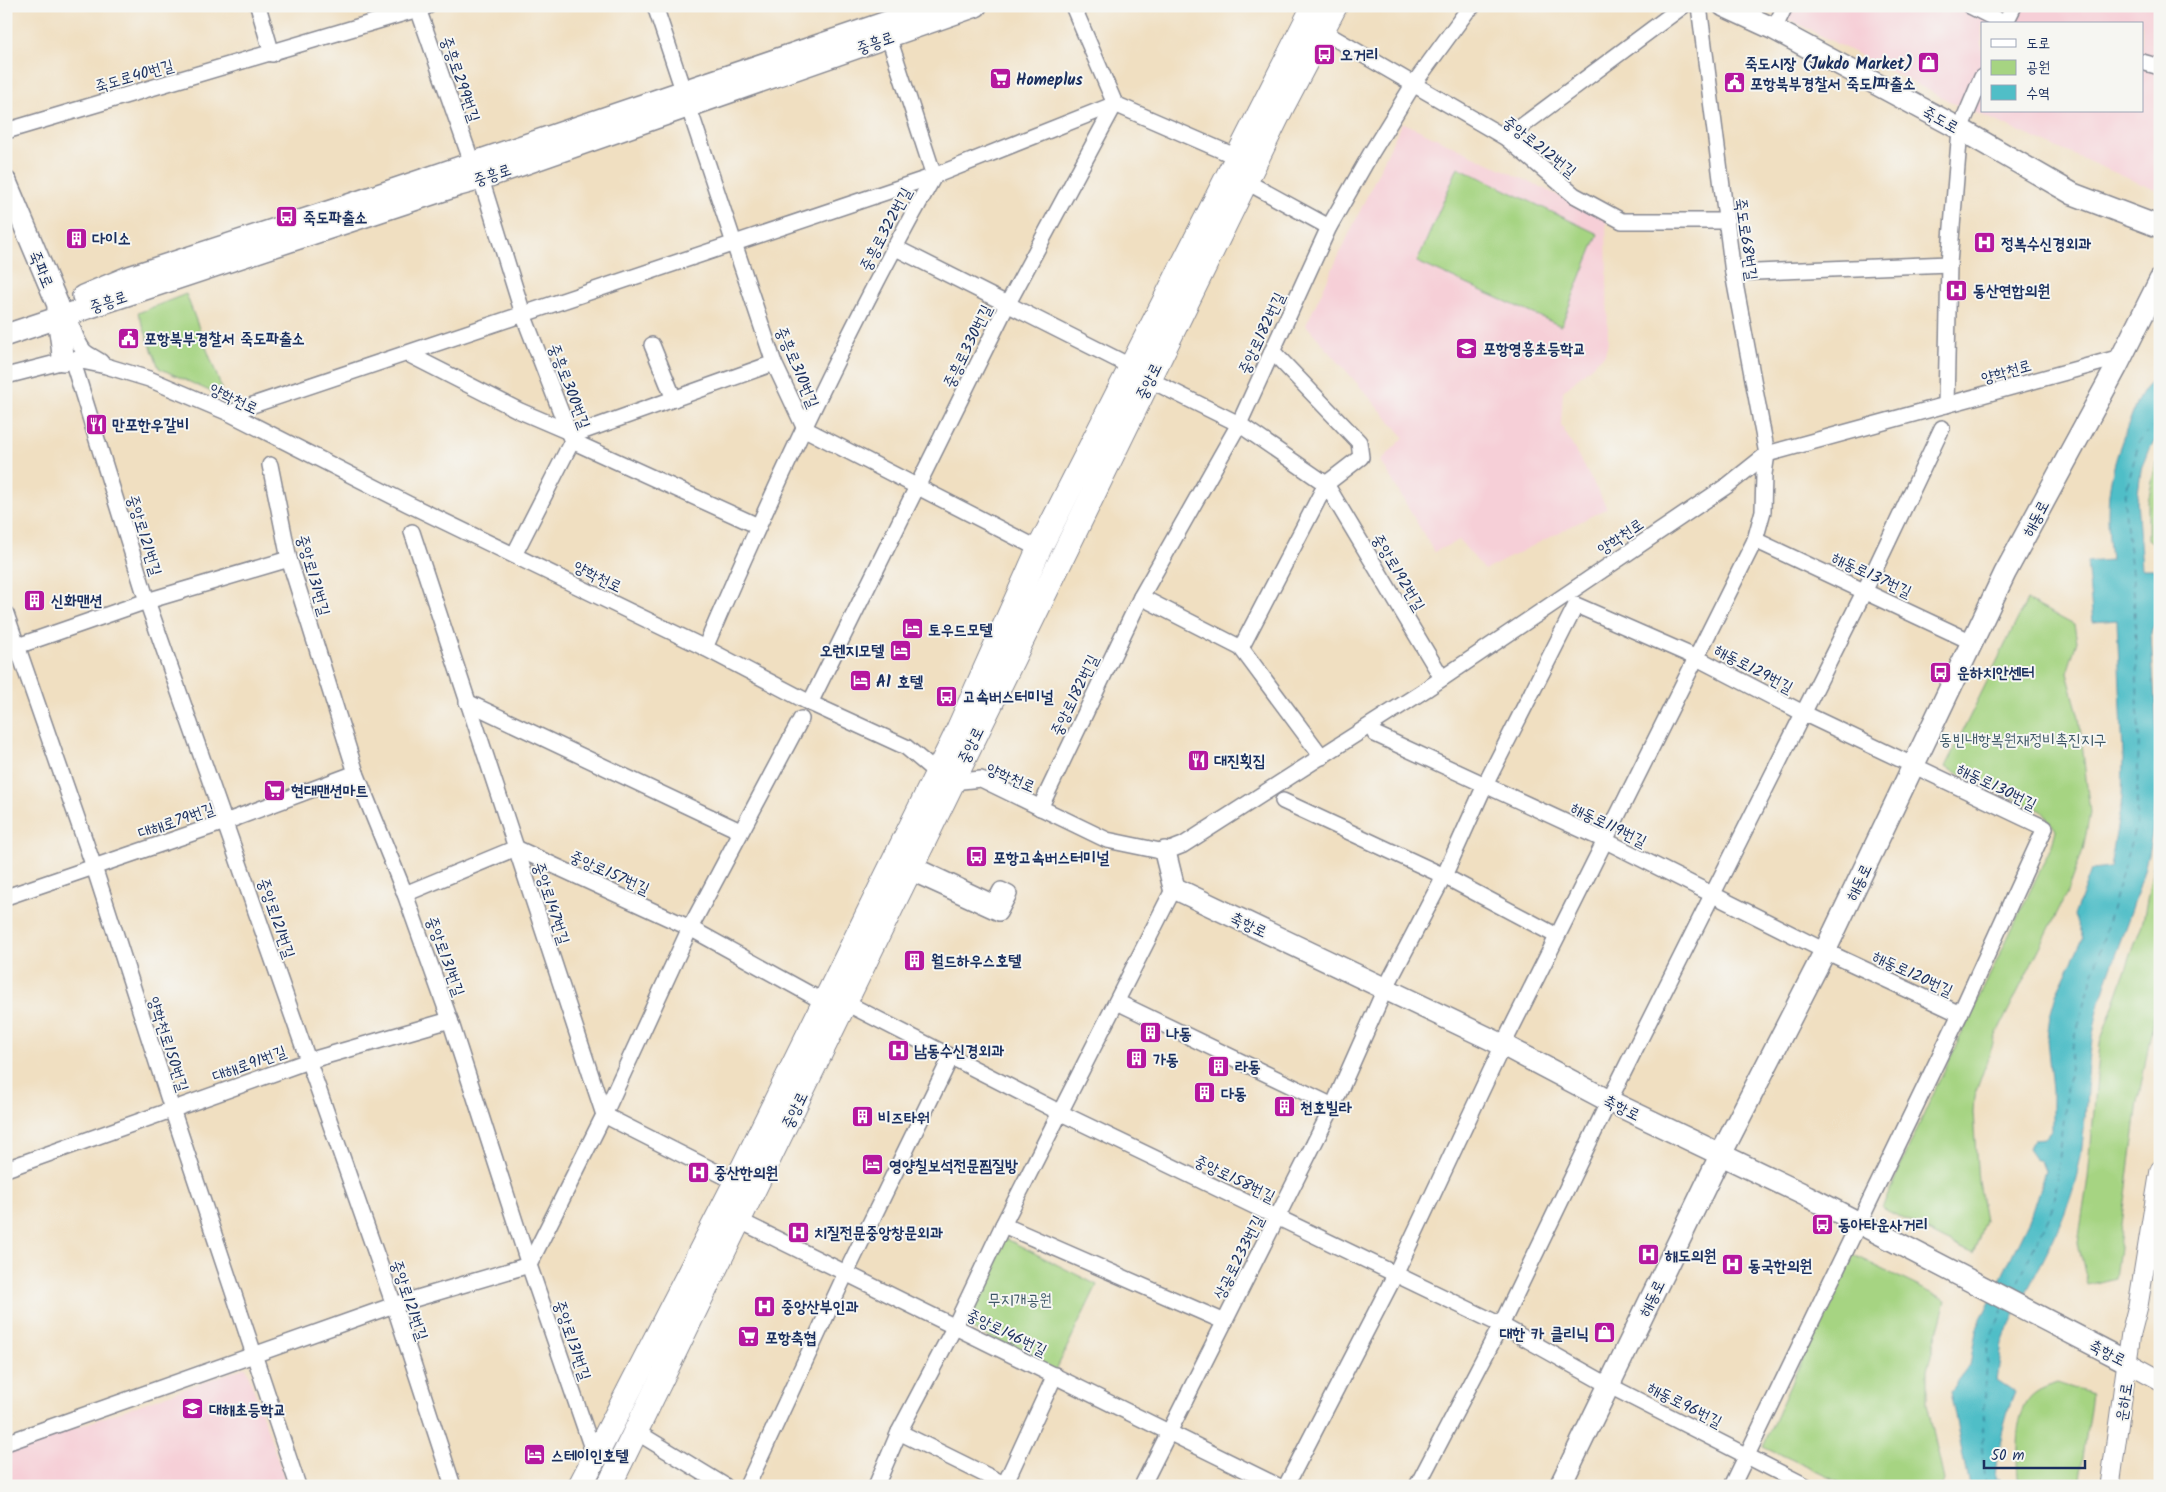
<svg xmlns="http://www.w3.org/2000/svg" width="2166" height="1492" font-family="Kalam,'Poor Story',sans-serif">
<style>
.built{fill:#f6cfd7;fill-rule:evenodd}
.green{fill:#a6d482;stroke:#608270}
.water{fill:#50bec7;stroke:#367692}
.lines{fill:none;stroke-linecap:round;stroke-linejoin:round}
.ferry{stroke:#2b5a7e;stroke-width:1;stroke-dasharray:6 5;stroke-linecap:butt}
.minor-casing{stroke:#868790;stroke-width:18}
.tertiary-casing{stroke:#868790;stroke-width:21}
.secondary-casing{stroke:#868790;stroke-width:24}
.primary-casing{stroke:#868790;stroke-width:26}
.minor{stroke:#fff;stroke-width:15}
.tertiary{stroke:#fff;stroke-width:19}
.secondary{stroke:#fff;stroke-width:21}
.primary{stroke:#fff;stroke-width:24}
.labels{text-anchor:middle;stroke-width:4;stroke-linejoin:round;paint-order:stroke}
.street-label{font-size:16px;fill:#1b2f5e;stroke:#f6f6f2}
.poi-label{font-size:16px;font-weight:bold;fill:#1b2f5e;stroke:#f6f6f2;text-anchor:start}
.park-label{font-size:16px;fill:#3e5867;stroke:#f6f6f2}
</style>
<rect width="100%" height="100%" fill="#f6f6f2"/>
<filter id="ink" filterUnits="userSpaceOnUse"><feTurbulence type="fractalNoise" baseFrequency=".02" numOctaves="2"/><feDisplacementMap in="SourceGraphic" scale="10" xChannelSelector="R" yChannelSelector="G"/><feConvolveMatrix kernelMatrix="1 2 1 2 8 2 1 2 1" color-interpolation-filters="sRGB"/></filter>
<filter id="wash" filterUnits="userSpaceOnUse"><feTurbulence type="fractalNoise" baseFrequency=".0096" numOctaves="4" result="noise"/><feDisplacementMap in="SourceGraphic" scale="20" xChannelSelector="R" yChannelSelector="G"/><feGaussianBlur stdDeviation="1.12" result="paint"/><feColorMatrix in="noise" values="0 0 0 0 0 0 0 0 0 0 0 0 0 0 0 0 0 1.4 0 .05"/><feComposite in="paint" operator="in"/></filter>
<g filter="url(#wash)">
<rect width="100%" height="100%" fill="#f0dfc1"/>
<g class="built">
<path d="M 1763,6 L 2160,6 L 2160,192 L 1953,103 ZM 1982,24 L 2142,24 L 2142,111 L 1982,111 Z"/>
<polygon points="1402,122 1606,218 1608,342 1605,354 1563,391 1561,425 1607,508 1485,570 1459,540 1434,552 1381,461 1404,437 1306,325"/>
<polygon points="246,1367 287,1486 11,1486 6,1473 6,1452"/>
</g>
<g class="green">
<polygon points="1458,167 1598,234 1561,326 1417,262"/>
<polygon points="186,294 222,389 216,394 159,368 138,313"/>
<polygon points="2160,461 2160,548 2148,539 2148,502 2156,462"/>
<polygon points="2027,600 2074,625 2077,641 2067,673 2079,717 2090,813 2083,850 2069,889 1997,1033 1974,1097 1973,1113 1978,1182 1985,1221 1973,1254 1882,1208 1932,1096 2052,845 2056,830 2042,811 1945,767"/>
<polygon points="2160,829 2160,983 2138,1102 2115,1278 2088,1285 2078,1243 2088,1178 2100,1043 2143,921"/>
<polygon points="995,1233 1097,1285 1056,1370 956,1321"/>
<polygon points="1849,1253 1946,1300 1927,1370 1927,1404 1944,1480 1942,1486 1848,1486 1763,1446"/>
<path d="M 2057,1383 L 2092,1394 L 2079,1486 L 2019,1486 C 2016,1461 2013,1408 2035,1393 C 2041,1388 2050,1386 2057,1383 Z"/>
</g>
<path class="water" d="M 2160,374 L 2160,434 L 2148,451 L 2141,470 L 2137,501 L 2142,569 L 2155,569 L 2157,595 L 2160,595 C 2160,601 2161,608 2160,614 C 2159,620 2151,627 2151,634 C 2154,704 2164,775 2150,844 C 2139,904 2109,959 2096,1019 C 2084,1070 2089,1124 2077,1175 C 2064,1229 2032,1278 2008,1328 L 2002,1344 L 1997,1380 L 2015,1392 C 2003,1421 1998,1448 1996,1479 L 2000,1479 L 2001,1486 L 1969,1486 L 1950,1391 L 1970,1365 L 1976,1330 L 2030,1218 L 2045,1171 L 2041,1161 L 2035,1159 L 2028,1149 L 2034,1139 L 2045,1138 L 2052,1130 L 2052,1091 L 2047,1039 L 2050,1015 L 2056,994 L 2083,938 L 2074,916 L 2091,870 L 2110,868 L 2122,798 L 2123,755 L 2117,620 L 2093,622 L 2087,562 L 2111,560 C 2105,503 2107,478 2128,425 C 2138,400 2138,392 2160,374 Z"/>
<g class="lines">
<g class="ferry">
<polyline points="2013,1291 2054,1206 2072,1048 2136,824 2139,739 2134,593 2124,500 2139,441 2160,420"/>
<polyline points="1986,1486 1982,1448 1988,1342 2003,1310"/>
</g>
</g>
</g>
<g filter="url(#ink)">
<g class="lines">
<defs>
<g id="minor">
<polyline points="258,6 272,54"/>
<polyline points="417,6 472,163"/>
<polyline points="655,6 774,363 805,429"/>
<polyline points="1073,6 1115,104"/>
<polyline points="1970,6 2006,24"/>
<polyline points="2005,24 2014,6"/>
<polyline points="1774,29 1785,6"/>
<polyline points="1322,31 1506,138 1574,195 1622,221 1727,221"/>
<polyline points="2142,62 2160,67"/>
<polyline points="6,131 428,6"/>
<polyline points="1506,138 1683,6"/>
<polyline points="481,179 523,314 572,441 758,526"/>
<polyline points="1245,181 1329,227"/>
<polyline points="894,247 1130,366"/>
<polyline points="1733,273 1949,264"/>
<path d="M 61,308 C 73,320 73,338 84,351 C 88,355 96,358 101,362"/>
<polyline points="652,345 674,399"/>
<polyline points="408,354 520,411 569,432"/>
<polyline points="72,359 147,601 394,1305 453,1486"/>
<polyline points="6,376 72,359 106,366 149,379 229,413 408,504 705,648 810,703 906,747 937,773 952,782 981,779 1107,840 1165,852 1183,845 1425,690 1728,485 1767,454 2121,357"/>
<polyline points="1148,379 1239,424 1326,484 1442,678"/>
<polyline points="1946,405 1949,264 1960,129 1982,77"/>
<polyline points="229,413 934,176 1115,104 1237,157"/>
<polyline points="805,429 1039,549"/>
<polyline points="570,436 774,363"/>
<polyline points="270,465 289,559 356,773 405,894 450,1020 529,1265 595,1457"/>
<polyline points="412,532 604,1115 736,1182"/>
<polyline points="1755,540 1972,642"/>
<polyline points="514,555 572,441"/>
<polyline points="1141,597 1241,648 1322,757"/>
<polyline points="6,614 94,867 172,1109 298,1486"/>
<path d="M 705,648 C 774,487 848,328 934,176 L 889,38"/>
<polyline points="1241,648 1326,484 1361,457 1359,442 1272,351"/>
<polyline points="6,650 147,601 289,559"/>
<polyline points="467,702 740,831"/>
<polyline points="810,703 1007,305 1115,104"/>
<polyline points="1375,734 1604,840 1825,951 1960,1014"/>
<polyline points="1283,801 1444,876 1557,936"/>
<polyline points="1040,808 1141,597 1239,424 1329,227 1370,155 1413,85 1467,11 1473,6"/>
<polyline points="905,861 994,903 1001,890 1009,894 999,913 909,872"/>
<polyline points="405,894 516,848 690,928 824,1002"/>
<polyline points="6,897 225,822 356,773"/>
<polyline points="1117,1002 1333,1106"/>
<polyline points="846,1003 1061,1113 1501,1325 1608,1385 1806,1486"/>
<polyline points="6,1169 308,1061 450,1020"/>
<polyline points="732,1217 1278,1486"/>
<polyline points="1003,1225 1225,1322"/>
<polyline points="635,1431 725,1486"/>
<polyline points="899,1432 1008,1486"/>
<polyline points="6,1443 394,1305 529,1265 604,1115 690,928 801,719"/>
<polyline points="1005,1484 1055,1375"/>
<polyline points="747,1486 846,1273 951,1057"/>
<polyline points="876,1486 899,1432 955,1326 1003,1225 1174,888"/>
<polyline points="1142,1486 1333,1106 1385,989 1444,876 1485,785 1576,605 1697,658 1803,713 2045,828 1960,1014 1732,1486"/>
<polyline points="1286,1486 1395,1275 1503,1045 1755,540 1763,511 1764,474 1767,454 1733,273 1699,6"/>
<polyline points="1417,1486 1501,1325 1609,1101 1865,590 1942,428"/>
</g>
<g id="tertiary">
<polyline points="2129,1363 2160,1380"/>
<polyline points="2110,1486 2131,1333 2138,1306 2160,1170"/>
</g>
<g id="secondary">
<polyline points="1724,6 1774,29 1960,129 2073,194 2160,227"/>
<path d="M 6,182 L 58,305 C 57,324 63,341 63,360"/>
<polyline points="83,296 126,278 334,210 934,6"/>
<polyline points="6,335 459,185 481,179 976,6"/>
<polyline points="1165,852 1174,888 1503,1045 1609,1101 1807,1196 2129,1363"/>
<polyline points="1560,1486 1721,1154 1825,951 2005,573 2117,366 2160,280"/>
</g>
<g id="primary">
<polyline points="580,1486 736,1182 955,737 1039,549 1314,6"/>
<polyline points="609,1486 1282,107 1335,6"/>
</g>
</defs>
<use href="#minor" class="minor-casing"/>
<use href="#tertiary" class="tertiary-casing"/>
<use href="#secondary" class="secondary-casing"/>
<use href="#primary" class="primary-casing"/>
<use href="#minor" class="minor"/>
<use href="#tertiary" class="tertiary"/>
<use href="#secondary" class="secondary"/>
<use href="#primary" class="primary"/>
</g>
</g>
<defs>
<symbol id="bus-square" viewBox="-11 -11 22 22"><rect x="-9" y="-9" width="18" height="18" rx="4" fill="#b5179e" stroke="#f6f6f2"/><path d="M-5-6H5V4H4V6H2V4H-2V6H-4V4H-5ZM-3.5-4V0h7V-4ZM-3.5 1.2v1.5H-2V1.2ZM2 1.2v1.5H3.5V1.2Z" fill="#fff"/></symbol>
<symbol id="shop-square" viewBox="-11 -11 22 22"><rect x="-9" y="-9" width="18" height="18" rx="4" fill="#b5179e" stroke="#f6f6f2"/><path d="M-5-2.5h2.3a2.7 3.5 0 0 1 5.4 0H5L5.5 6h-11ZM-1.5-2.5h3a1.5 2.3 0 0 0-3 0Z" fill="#fff"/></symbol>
<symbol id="supermarket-square" viewBox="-11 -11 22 22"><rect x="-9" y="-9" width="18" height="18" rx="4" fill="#b5179e" stroke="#f6f6f2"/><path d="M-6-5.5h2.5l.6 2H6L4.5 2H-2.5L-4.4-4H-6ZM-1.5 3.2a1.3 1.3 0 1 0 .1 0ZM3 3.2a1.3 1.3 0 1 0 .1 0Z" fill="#fff"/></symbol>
<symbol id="civic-square" viewBox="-11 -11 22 22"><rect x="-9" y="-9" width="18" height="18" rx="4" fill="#b5179e" stroke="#f6f6f2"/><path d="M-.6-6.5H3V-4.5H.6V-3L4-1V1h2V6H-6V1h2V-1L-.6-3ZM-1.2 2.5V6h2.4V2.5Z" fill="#fff"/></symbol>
<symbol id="building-square" viewBox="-11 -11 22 22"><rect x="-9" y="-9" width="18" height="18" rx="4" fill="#b5179e" stroke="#f6f6f2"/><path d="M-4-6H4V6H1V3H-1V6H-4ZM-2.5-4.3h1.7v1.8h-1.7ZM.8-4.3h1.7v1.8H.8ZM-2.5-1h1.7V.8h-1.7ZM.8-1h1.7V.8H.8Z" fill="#fff"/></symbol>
<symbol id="hospital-square" viewBox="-11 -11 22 22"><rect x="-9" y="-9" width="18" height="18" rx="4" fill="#b5179e" stroke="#f6f6f2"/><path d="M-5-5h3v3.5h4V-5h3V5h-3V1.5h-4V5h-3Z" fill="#fff"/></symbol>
<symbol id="school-square" viewBox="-11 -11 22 22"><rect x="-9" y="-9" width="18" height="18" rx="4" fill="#b5179e" stroke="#f6f6f2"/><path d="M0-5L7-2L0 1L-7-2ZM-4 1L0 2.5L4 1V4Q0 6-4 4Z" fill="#fff"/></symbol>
<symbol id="restaurant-square" viewBox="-11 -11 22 22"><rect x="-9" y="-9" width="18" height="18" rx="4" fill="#b5179e" stroke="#f6f6f2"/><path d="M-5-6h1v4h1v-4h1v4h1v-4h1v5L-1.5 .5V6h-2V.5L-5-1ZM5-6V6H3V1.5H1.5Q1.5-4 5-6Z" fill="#fff"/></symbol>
<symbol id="hotel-square" viewBox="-11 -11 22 22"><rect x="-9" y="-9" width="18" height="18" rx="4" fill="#b5179e" stroke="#f6f6f2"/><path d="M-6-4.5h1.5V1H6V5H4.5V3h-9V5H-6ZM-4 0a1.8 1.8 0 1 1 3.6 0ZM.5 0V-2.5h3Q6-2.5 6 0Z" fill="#fff"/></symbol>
</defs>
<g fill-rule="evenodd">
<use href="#bus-square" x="1312" y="42" width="25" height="25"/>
<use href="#shop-square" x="1916" y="50" width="25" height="25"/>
<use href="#supermarket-square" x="988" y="66" width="25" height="25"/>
<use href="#civic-square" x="1722" y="70" width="25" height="25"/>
<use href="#bus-square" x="274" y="204" width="25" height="25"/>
<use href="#building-square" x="64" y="226" width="25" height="25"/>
<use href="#hospital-square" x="1972" y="230" width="25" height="25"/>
<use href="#hospital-square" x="1944" y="278" width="25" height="25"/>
<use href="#civic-square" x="116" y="326" width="25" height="25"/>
<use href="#school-square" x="1454" y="336" width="25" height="25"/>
<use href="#restaurant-square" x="84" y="412" width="25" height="25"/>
<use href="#building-square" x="22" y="588" width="25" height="25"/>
<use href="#hotel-square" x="900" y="616" width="25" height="25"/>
<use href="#hotel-square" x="888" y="638" width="25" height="25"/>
<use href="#bus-square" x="1928" y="660" width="25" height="25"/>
<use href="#hotel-square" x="848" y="668" width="25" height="25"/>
<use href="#bus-square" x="934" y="684" width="25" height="25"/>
<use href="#restaurant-square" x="1186" y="748" width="25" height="25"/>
<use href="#supermarket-square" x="262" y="778" width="25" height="25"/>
<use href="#bus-square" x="964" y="844" width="25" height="25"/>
<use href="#building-square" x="902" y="948" width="25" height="25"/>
<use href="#building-square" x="1138" y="1020" width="25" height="25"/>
<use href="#hospital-square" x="886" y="1038" width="25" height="25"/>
<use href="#building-square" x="1124" y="1046" width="25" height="25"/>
<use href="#building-square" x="1206" y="1054" width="25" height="25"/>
<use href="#building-square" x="1192" y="1080" width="25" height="25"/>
<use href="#building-square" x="1272" y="1094" width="25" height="25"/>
<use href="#building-square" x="850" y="1104" width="25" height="25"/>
<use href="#hotel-square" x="860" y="1152" width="25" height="25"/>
<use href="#hospital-square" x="686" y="1160" width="25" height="25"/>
<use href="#bus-square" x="1810" y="1212" width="25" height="25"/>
<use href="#hospital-square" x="786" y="1220" width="25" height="25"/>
<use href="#hospital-square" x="1636" y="1242" width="25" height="25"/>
<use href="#hospital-square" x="1720" y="1252" width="25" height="25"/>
<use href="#hospital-square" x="752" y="1294" width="25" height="25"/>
<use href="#shop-square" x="1592" y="1320" width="25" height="25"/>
<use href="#supermarket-square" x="736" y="1324" width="25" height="25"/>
<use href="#school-square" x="180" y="1396" width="25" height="25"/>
<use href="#hotel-square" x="522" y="1442" width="25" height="25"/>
</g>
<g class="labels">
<g class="street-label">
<text transform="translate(875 42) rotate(-19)" y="6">중흥로</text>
<text transform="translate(134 75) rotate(-16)" y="6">죽도로40번길</text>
<text transform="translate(461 79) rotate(71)" y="6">중흥로299번길</text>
<text transform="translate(1941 119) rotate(29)" y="6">죽도로</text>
<text transform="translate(1540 146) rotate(38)" y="6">중앙로212번길</text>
<text transform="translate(492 174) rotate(-18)" y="6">중흥로</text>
<text transform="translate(885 229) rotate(-62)" y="6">중흥로322번길</text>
<text transform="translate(1747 239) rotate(82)" y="6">죽도로68번길</text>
<text transform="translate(42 269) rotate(67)" y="6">죽파로</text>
<text transform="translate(108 301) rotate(-18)" y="6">중흥로</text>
<text transform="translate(1261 333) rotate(-65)" y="6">중앙로182번길</text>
<text transform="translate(967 346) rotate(-64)" y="6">중흥로330번길</text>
<text transform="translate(798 367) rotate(67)" y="6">중흥로310번길</text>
<text transform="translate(2006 371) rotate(-16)" y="6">양학천로</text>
<text transform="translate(1148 381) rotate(-64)" y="6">중앙로</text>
<text transform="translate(570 386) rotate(69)" y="6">중흥로300번길</text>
<text transform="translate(234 398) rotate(25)" y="6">양학천로</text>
<text transform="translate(2035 518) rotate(-62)" y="6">해동로</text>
<text transform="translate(145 535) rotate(73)" y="6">중앙로121번길</text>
<text transform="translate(1620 536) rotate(-34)" y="6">양학천로</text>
<text transform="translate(1399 572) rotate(59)" y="6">중앙로192번길</text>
<text transform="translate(1872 574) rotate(25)" y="6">해동로137번길</text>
<text transform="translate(314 575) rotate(74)" y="6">중앙로131번길</text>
<text transform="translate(598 576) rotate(26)" y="6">양학천로</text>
<text transform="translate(1754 668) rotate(28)" y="6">해동로129번길</text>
<text transform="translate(1074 695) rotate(-64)" y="6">중앙로182번길</text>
<text transform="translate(970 745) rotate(-64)" y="6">중앙로</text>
<text transform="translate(1011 777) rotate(23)" y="6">양학천로</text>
<text transform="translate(1997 786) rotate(26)" y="6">해동로130번길</text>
<text transform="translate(176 820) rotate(-19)" y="6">대해로79번길</text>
<text transform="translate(1609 824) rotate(26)" y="6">해동로119번길</text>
<text transform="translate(610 872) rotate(24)" y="6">중앙로157번길</text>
<text transform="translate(1858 882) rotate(-64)" y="6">해동로</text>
<text transform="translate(552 903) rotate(72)" y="6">중앙로147번길</text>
<text transform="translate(277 918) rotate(71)" y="6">중앙로121번길</text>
<text transform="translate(1249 924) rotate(25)" y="6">축항로</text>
<text transform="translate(446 956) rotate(70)" y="6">중앙로131번길</text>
<text transform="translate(1913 973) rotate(25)" y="6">해동로120번길</text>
<text transform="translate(169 1044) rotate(72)" y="6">양학천로150번길</text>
<text transform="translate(249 1063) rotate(-20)" y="6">대해로91번길</text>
<text transform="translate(1622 1107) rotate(26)" y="6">축항로</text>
<text transform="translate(794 1110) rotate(-64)" y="6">중앙로</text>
<text transform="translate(1235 1178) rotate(26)" y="6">중앙로158번길</text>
<text transform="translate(1238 1257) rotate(-63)" y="6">상공로233번길</text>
<text transform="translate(1651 1298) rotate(-64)" y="6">해동로</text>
<text transform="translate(410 1300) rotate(71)" y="6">중앙로121번길</text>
<text transform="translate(1007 1332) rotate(26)" y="6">중앙로146번길</text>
<text transform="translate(573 1340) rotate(71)" y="6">중앙로131번길</text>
<text transform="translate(2108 1352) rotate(27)" y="6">축항로</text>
<text transform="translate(2123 1402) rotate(-81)" y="6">운하로</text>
<text transform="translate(1685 1404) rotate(27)" y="6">해동로96번길</text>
</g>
<g class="poi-label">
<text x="1340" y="60">오거리</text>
<text x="1913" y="69" text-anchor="end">죽도시장 (Jukdo Market)</text>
<text x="1016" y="85">Homeplus</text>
<text x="1750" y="89">포항북부경찰서 죽도1파출소</text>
<text x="303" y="223">죽도파출소</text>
<text x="92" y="244">다이소</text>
<text x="2001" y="249">정복수신경외과</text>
<text x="1973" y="296">동산연합의원</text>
<text x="144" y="344">포항북부경찰서 죽도파출소</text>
<text x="1483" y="354">포항영흥초등학교</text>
<text x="112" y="430">만포한우갈비</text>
<text x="51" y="606">신화맨션</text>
<text x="928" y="635">토우드모텔</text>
<text x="884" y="656" text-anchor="end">오렌지모텔</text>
<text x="1957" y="678">운하치안센터</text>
<text x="876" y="687">A1 호텔</text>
<text x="963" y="702">고속버스터미널</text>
<text x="1214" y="766">대진횟집</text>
<text x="291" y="796">현대맨션마트</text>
<text x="993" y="863">포항고속버스터미널</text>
<text x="931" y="966">월드하우스호텔</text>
<text x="1166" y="1039">나동</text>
<text x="914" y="1056">남동수신경외과</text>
<text x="1153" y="1065">가동</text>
<text x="1235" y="1072">라동</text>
<text x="1221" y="1099">다동</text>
<text x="1300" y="1113">천호빌라</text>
<text x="878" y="1123">비즈타워</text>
<text x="889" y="1171">영양칠보석전문찜질방</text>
<text x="714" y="1178">중산한의원</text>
<text x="1838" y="1230">동아타운사거리</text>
<text x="814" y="1238">치질전문중앙창문외과</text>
<text x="1665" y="1261">해도의원</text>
<text x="1748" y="1271">동국한의원</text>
<text x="781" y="1312">중앙산부인과</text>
<text x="1589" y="1339" text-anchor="end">대한 카 클리닉</text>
<text x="765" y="1343">포항축협</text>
<text x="209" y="1415">대해초등학교</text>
<text x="551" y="1461">스테이인호텔</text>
</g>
<g class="park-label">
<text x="2023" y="745">동빈내항복원재정비촉진지구</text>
<text x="1020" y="1305">무지개공원</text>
</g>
</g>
<rect width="2166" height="1492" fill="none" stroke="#f6f6f2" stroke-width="25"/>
<rect x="1981" y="22" width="162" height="90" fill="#f6f6f2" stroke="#9ea6b7"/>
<rect x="1991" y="39" width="25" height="8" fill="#ffffff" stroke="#9ea6b7"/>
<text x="2026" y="48" font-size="15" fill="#1b2f5e">도로</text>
<rect x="1991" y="60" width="25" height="15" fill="#a6d482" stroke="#9ea6b7"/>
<text x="2026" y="72" font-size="15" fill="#1b2f5e">공원</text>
<rect x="1991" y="85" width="25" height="15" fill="#50bec7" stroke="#9ea6b7"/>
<text x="2026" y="98" font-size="15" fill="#1b2f5e">수역</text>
<path d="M1984 1460v8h101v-8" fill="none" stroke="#1b2f5e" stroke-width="2.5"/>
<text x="1991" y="1460" font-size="15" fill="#1b2f5e" stroke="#f6f6f2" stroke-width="4" paint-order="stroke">50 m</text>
</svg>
